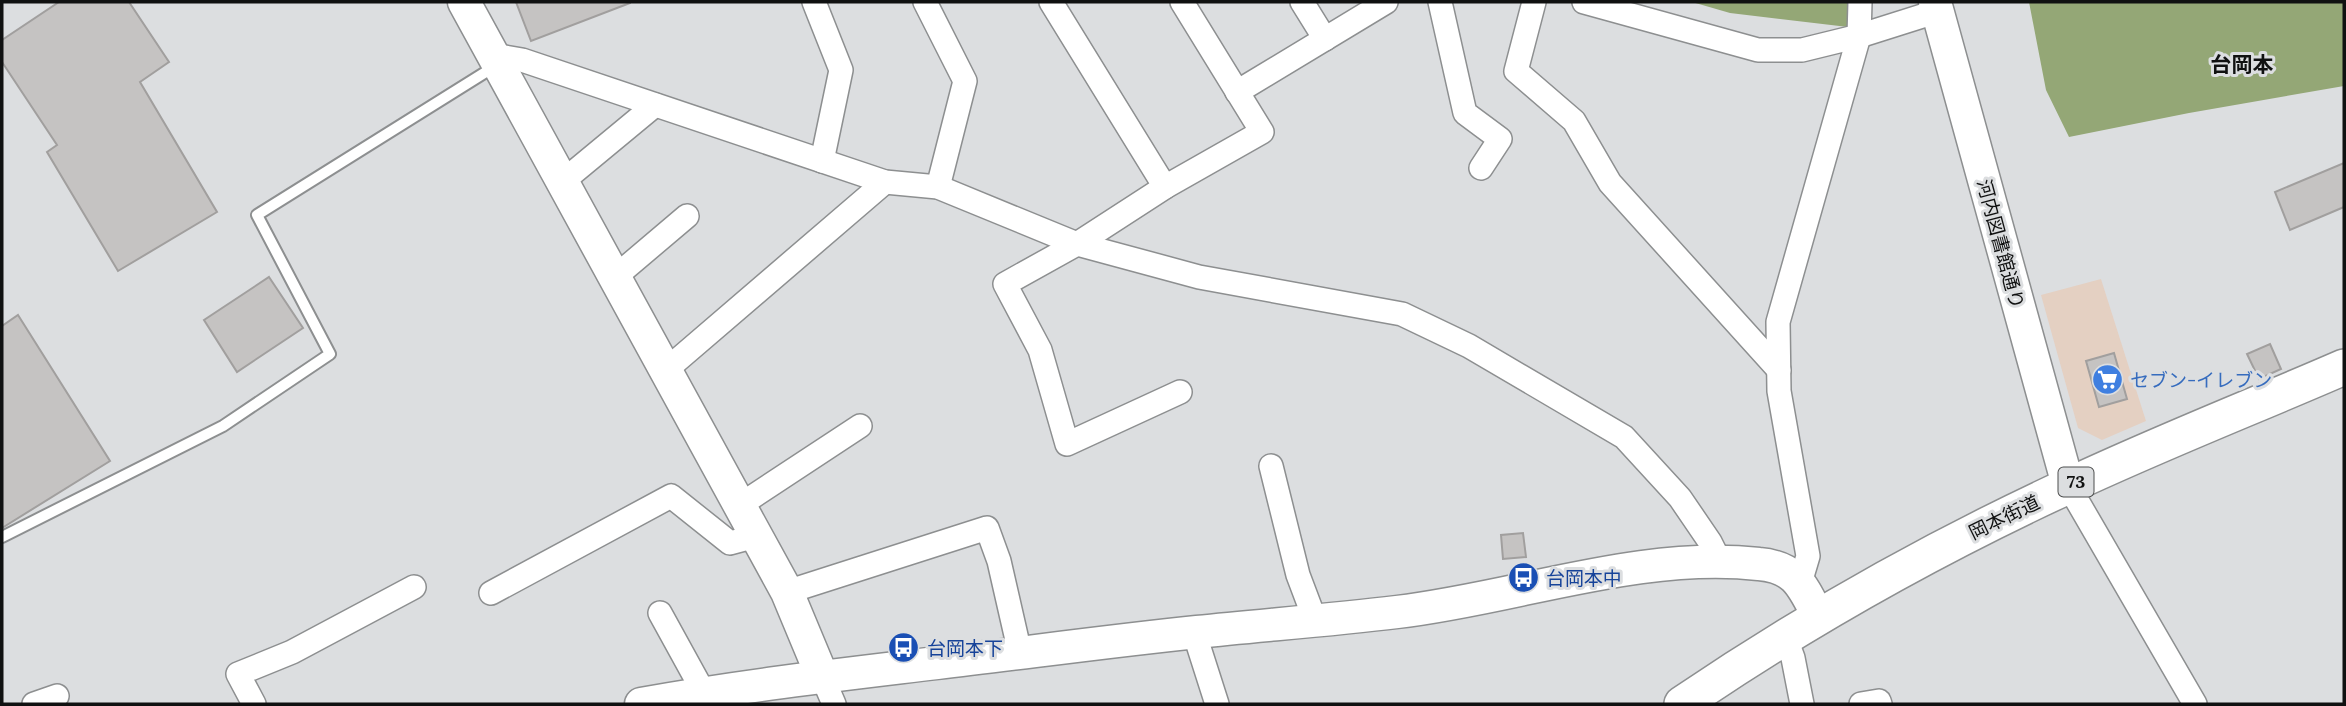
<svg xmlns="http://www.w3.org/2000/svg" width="2346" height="706" font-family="Lora,'Noto Sans JP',serif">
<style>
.commercial{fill:#e4d0c2}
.forest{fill:#94a776}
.building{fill:#c5c3c2;stroke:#a19f9e;stroke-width:2}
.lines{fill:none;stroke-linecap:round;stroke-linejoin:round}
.lane-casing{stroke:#8d8f90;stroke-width:14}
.street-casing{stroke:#8d8f90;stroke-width:26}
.secondary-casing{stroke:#8d8f90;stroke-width:35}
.primary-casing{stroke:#8d8f90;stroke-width:38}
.lane{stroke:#fff;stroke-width:10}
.street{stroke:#fff;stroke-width:23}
.secondary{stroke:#fff;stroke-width:32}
.primary{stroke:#fff;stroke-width:35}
.labels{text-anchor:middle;stroke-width:6;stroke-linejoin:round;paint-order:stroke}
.shield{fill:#dcdee0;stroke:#4d4e4f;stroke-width:2}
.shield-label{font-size:18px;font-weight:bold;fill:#101111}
.street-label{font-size:19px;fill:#101111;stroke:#dcdee0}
.shop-label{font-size:19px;fill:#366cbe;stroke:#dcdee0;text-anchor:start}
.transit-label{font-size:19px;fill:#164399;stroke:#dcdee0;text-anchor:start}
.neighbourhood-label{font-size:21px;font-weight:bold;fill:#101111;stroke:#dcdee0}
</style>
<rect width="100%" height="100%" fill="#dcdee0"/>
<polygon class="commercial" points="2101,279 2146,421 2102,440 2078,428 2041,295"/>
<g class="forest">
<polygon points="1692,2 1849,2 1848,27 1730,13"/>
<polygon points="2029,2 2344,2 2344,86 2189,113 2069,137 2046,90"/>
</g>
<g class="building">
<polygon points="59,2 129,2 169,62 140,82 217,212 118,271 47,152 57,145 2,62 2,40"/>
<polygon points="516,2 630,2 630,3 531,41"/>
<polygon points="2344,163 2344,207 2290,230 2275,192"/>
<polygon points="269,277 303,328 237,372 204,320"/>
<polygon points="18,315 110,461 2,528 2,326"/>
<polygon points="2270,344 2281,369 2259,379 2247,354"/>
<polygon points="2114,353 2127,399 2099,407 2086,361"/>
<polygon points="1523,533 1526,557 1503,559 1501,535"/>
</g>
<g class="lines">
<defs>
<polyline id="lane" points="2,537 223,426 330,354 257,215 497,65"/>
<g id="street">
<polyline points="814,2 841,70 822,161"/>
<polyline points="925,2 965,81 938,187"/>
<polyline points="1051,2 1165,187"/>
<polyline points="1302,2 1325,39"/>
<polyline points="1440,2 1465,113 1500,139 1481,168"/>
<polyline points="1534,2 1516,71 1574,121 1610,183 1779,370"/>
<polyline points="1584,2 1758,50 1802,50 1859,36 1938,11"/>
<polyline points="493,55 522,60 885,182 938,187 1077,244 1199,277 1402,314 1469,346 1624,437 1680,498 1710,542 1720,562"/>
<polyline points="1237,92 1386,2"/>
<polyline points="562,182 655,105"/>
<polyline points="615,277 687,216"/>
<polyline points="666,370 885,182"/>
<polyline points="1180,392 1067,444 1040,350 1005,284 1077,244 1165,187 1262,132 1182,2"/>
<polyline points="1271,466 1298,575 1315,620"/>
<polyline points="2068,485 2195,704"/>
<polyline points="740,505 860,426"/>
<polyline points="1800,583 1808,556 1779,391 1778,322 1859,36 1860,2"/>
<polyline points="787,592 987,528 999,561 1020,653"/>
<polyline points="491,593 671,496 730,543 756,536"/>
<polyline points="660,613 704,693 706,704"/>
<polyline points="1194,632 1217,704"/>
<polyline points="1785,636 1793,658 1802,704"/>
<polyline points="822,676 834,704"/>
<polyline points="34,704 57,696"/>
<polyline points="254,704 238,674 292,652 414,587"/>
<polyline points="1861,704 1879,701 1880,704"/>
</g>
<g id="secondary">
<polyline points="464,2 787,592 822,676"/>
<polyline points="1935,2 2068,485"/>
<path d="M 641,704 C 739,686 838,675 937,663 C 1023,653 1110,641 1197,632 C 1264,625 1331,620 1397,612 C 1517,598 1637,551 1759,564 C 1796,567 1803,587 1818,616"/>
</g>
<path id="primary" d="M 1682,704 C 1804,621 1932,549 2066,487 C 2157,444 2252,407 2344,367"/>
</defs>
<use href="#lane" class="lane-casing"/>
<use href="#street" class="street-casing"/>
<use href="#secondary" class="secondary-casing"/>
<use href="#primary" class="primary-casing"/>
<use href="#lane" class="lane"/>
<use href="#street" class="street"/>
<use href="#secondary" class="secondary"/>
<use href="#primary" class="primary"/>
</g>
<defs>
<symbol id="supermarket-disc" viewBox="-11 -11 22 22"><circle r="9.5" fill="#3f7fe0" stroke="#dcdee0"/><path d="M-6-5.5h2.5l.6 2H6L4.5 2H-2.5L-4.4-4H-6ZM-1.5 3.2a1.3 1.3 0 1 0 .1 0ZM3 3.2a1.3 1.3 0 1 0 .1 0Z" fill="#fff"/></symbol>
<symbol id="bus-disc" viewBox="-11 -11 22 22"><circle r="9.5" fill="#1a4fb4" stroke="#dcdee0"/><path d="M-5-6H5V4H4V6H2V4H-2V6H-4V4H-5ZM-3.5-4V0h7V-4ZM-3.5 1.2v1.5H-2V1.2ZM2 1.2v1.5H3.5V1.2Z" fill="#fff"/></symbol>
</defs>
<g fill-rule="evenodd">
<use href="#supermarket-disc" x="2090" y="362" width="35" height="35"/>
<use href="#bus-disc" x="1506" y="560" width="35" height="35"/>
<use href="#bus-disc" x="886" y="630" width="35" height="35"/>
</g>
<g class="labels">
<rect class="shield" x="2058.5" y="467.5" width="35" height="29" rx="5"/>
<g class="shield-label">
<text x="2076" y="488">73</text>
</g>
<g class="street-label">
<text transform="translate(2001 244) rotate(75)" y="7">河内図書館通り</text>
<text transform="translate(2004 517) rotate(-26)" y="7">岡本街道</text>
</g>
<g class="shop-label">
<text x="2130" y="387">セブン-イレブン</text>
</g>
<g class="transit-label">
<text x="1546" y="585">台岡本中</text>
<text x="927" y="655">台岡本下</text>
</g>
<g class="neighbourhood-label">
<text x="2242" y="72">台岡本</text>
</g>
</g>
<rect width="2346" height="706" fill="none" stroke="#101111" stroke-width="7"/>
</svg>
